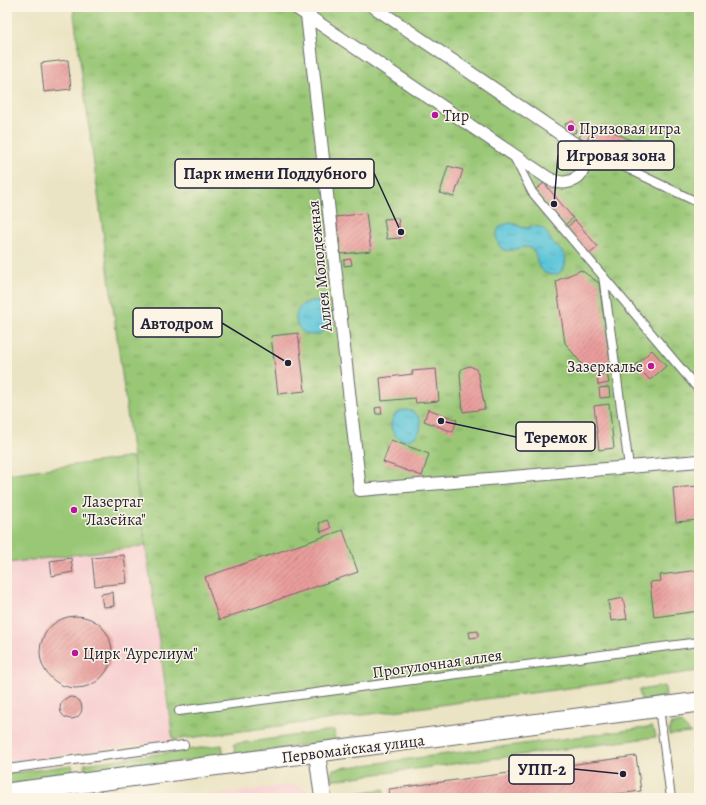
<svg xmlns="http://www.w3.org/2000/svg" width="706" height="805" font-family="Alegreya,serif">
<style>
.built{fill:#f7cfd1}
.grass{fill:#99c776;stroke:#5e7458}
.park{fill:url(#park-tufts);stroke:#5e7458}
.water{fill:url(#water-ripples);stroke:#40748a}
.building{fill:url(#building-hatch)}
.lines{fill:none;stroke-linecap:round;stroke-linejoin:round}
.service-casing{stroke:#68666b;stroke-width:10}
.pedestrian-casing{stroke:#68666b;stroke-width:14}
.minor-casing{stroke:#68666b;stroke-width:18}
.tertiary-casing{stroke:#68666b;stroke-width:21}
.service{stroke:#fff;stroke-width:8}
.pedestrian{stroke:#fff;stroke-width:12}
.minor{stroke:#fff;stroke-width:16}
.tertiary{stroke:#fff;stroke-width:19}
.poi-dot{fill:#b5179e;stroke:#fcf5e5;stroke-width:1.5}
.labels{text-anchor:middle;stroke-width:3;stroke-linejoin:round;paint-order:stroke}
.poi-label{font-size:16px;fill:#22223b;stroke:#fcf5e5;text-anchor:start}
.street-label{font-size:16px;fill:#22223b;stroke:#fcf5e5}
.leader{fill:none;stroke:#22223b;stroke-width:1.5}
.callout-dot{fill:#22223b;stroke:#fcf5e5;stroke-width:1.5}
.callout{fill:#fcf5e5;stroke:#22223b;stroke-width:1.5}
.callout-label{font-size:17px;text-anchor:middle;font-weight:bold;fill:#22223b}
</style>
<defs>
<pattern id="park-tufts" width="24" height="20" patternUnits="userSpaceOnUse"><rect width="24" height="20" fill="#99c776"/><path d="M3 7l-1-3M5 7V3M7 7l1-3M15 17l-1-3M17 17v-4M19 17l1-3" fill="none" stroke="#7ca162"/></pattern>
<pattern id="water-ripples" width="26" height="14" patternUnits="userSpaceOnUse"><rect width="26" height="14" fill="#5dc6d9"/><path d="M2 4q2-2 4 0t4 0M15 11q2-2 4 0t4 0" fill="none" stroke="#4ca0b1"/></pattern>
<pattern id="building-hatch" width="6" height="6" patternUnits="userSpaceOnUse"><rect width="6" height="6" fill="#e99d9b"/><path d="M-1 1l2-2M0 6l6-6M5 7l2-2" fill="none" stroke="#bc8080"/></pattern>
</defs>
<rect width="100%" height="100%" fill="#fcf5e5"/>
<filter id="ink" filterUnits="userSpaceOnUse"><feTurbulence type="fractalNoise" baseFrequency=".025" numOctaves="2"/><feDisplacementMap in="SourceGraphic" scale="8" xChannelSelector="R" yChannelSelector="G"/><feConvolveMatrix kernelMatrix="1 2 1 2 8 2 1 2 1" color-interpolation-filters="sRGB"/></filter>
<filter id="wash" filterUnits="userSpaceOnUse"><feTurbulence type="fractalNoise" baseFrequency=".012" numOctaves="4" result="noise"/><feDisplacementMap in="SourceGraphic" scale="16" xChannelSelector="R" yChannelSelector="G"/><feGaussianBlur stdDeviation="0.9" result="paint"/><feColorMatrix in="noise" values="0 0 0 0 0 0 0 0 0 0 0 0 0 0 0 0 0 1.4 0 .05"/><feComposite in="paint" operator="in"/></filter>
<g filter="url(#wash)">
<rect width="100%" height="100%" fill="#ebe4c4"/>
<g class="built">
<polygon points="146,546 173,740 7,763 7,563"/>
<polygon points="295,784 308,791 308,798 188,798"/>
</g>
<g class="grass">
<polygon points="133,457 146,546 7,563 7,474"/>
<polygon points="665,686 666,697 641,701 639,690"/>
<polygon points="681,723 691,733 669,735 669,730 672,724"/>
<polygon points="652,727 655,732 656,737 332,780 331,775 333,769"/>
<polygon points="334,730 335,741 235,755 234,744"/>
<polygon points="222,745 224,756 86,774 84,764"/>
<polygon points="72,765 74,776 7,785 7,774"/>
<polygon points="384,789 385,798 346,798 345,795"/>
</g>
<polygon class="park" points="73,7 699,7 699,671 173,740 133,457"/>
<g class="water">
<path d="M 510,223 C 515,223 519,227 524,228 C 530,228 535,225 542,228 C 547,231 548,236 551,240 C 556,248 569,253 565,265 C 560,281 540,276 537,261 C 536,256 536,251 530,248 C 520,243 502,261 497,240 C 496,236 497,232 499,228 C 502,225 505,224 510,223 Z"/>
<circle cx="313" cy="318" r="17"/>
<circle cx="406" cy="425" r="15"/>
</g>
<g id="blocks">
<g class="building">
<polygon points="68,60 71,89 44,92 41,63"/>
<polygon points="573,121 576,132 568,135 565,124"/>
<polygon points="599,125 656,152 650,167 642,164 640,169 596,147 598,142 592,139"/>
<polygon points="583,129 591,133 586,141 579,138"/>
<polygon points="448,166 463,170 454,197 440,193"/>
<polygon points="544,183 573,218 565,225 535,190"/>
<polygon points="366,213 371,251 341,254 336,217"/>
<polygon points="398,218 401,238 387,239 384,219"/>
<polygon points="575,220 598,247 589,254 567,227"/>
<polygon points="351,259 352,265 344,266 344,260"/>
<polygon points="316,270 324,270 324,276 317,277"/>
<polygon points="581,270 599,283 611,368 587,371 565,343 556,281"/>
<polygon points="298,333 305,391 278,394 271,336"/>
<polygon points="652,350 666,366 650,380 636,365"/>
<polygon points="470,366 476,369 479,377 485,409 463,412 460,374 461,370 463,368"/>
<polygon points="436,369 439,401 416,403 415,398 382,401 380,378 413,374 412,371"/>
<polygon points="607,373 609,383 598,385 597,375"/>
<polygon points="609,387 610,397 600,398 599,388"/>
<polygon points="609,404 614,448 599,450 594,406"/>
<polygon points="381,407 382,414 376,414 375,408"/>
<polygon points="428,409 457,420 453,432 424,421"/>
<polygon points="391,440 429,454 422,476 383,462"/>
<polygon points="699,486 699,520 676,522 673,488"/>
<polygon points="327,520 331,528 321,532 319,523"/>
<polygon points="343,530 358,572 219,620 205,577"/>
<polygon points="124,555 127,583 95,586 92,558"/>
<polygon points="71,558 73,572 52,576 50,561"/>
<polygon points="699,570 699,611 654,617 650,582 661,581 660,575"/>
<polygon points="113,592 114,606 103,607 101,594"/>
<polygon points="623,598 627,619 611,621 608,601"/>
<circle cx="76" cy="652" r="36"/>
<polygon points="478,631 478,637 470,638 469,632"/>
<circle cx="71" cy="708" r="11"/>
<polygon points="695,750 699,750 699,772 698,772"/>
<polygon points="636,756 641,791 585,798 390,798 389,789"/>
<polygon points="300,795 301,798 283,798 283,797"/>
</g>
</g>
</g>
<g filter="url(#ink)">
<use href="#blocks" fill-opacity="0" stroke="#68666b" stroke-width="1"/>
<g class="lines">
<defs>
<g id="service">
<polyline points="577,144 699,203"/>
<polyline points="514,157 532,192 699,390"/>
<polyline points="603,276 629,467"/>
<polyline points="659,708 671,798"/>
<polyline points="179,711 699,642"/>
<polyline points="7,769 184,745"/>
</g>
<g id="pedestrian">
<path d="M 295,7 L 548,178 C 573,193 596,167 578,146 L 374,7"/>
<polyline points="307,15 360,490 699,461"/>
</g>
<polyline id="minor" points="317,753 323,798"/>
<polyline id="tertiary" points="7,793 699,702"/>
</defs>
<use href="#service" class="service-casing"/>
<use href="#pedestrian" class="pedestrian-casing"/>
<use href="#minor" class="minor-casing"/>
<use href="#tertiary" class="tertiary-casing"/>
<use href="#service" class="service"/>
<use href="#pedestrian" class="pedestrian"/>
<use href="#minor" class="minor"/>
<use href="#tertiary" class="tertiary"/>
</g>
</g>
<g class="poi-dot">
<circle cx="435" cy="115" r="4"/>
<circle cx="571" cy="128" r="4"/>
<circle cx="651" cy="366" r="4"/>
<circle cx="74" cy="510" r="4"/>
<circle cx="75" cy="653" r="4"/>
</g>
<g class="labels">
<g class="poi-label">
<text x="443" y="121">Тир</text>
<text x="579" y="134">Призовая игра</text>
<text x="643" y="372" text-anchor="end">Зазеркалье</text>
<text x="82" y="507">Лазертаг<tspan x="82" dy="18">"Лазейка"</tspan></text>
<text x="83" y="659">Цирк "Аурелиум"</text>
</g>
<g class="street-label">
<text transform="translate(319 266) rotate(-96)" y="6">Аллея Молодежная</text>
<text transform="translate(437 663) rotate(-8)" y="6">Прогулочная аллея</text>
<text transform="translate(353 748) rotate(-7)" y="6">Первомайская улица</text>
</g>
</g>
<path class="leader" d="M554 204L558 155M401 232L374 173M288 363L222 323M441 421L516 437M623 774L574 769"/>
<g class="callout-dot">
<circle cx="554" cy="204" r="4"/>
<circle cx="401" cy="232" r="4"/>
<circle cx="288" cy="363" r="4"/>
<circle cx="441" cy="421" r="4"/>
<circle cx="623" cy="774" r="4"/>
</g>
<g class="callout">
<rect x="558" y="141" width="116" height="29" rx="4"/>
<rect x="175" y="159" width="199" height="29" rx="4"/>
<rect x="133" y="308" width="89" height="29" rx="4"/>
<rect x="516" y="422" width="79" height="29" rx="4"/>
<rect x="509" y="755" width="65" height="29" rx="4"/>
</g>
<g class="callout-label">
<text x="616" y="161">Игровая зона</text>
<text x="275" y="179">Парк имени Поддубного</text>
<text x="177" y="329">Автодром</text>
<text x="556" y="443">Теремок</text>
<text x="542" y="775">УПП-2</text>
</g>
<rect width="706" height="805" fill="none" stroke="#fcf5e5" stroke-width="24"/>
</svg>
